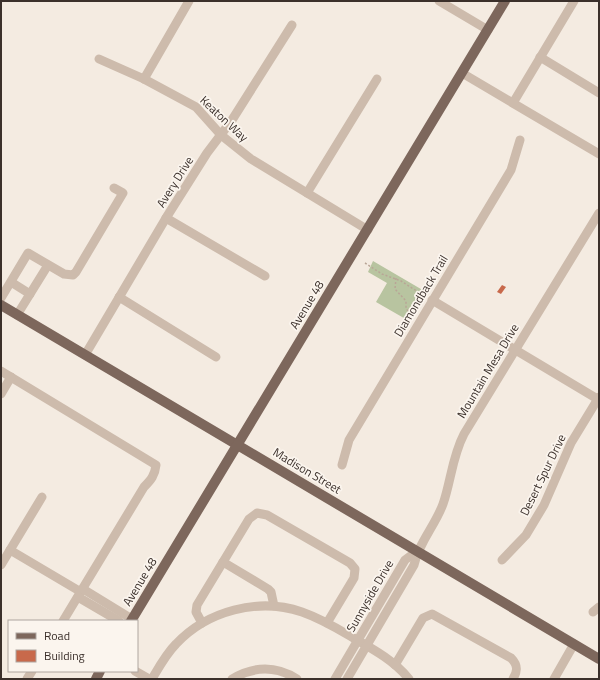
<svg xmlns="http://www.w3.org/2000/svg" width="600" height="680" font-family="'Titillium Web',sans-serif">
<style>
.green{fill:#b8c4a0}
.building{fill:#c8694b}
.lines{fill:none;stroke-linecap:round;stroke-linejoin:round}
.path{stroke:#b9a596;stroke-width:1.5;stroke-dasharray:2 2;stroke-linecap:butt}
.minor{stroke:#cdbbac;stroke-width:9}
.major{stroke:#7d675c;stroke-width:10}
.labels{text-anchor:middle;stroke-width:3.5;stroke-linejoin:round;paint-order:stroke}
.street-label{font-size:12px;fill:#3b302b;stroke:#fbf5ee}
</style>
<rect width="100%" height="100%" fill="#f4ebe1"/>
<polygon class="green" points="373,261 426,292 409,321 376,302 387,283 368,272"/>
<polygon class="building" points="502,285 506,287 501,294 497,292"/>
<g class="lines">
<g class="path">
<polyline points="365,263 382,274 401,281 426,297"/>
<polyline points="396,278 395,289 406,301 406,308 413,319"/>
</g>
<g class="minor">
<polyline points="439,1 488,30"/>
<polyline points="540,57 599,93"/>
<polyline points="99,59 144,79 196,107 221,135 251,159 368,230"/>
<polyline points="462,73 599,154"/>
<polyline points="144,79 189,1"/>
<polyline points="513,103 574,1"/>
<polyline points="307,193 377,79"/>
<polyline points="166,218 265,276"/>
<polyline points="11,282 30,294"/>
<polyline points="119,297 216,357"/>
<polyline points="1,298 28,253 64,274 73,275 76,272 123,193 114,188"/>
<polyline points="432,300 599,400"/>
<polyline points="17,315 48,265"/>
<polyline points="85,355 166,218 207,153 232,120 292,25"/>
<path d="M 1,371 L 156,465 C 155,475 151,480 144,487 L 63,621"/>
<polyline points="1,394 11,377"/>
<polyline points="342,465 349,440 511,170 520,140"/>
<polyline points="10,550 81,592"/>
<polyline points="502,560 526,535 544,505 571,443 599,397"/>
<polyline points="223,562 268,589 271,592 274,606"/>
<polyline points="1,565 42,497"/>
<polyline points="83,589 132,619"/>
<polyline points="78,597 119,621"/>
<polyline points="593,612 599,607"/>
<polyline points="202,623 196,612 197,605 249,519 257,513 267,515 350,563 355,569 354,578 327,623"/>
<path d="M 395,665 L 423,618 L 432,614 L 511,658 C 518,665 518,671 513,679"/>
<polyline points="135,671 149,679"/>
<polyline points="27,679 32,671"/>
<path d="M 152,679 C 159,667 166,654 176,644 C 207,611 258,597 302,612 C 319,618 335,627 350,636 C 371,648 394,660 409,679"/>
<path d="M 232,679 C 254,666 275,665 297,679"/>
<polyline points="335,679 405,560 417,551"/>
<path d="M 347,679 L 414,565 C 419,542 435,526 443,504 C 451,481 452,457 464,434 L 599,213"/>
<polyline points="554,679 574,644"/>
</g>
<g class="major">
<polyline points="1,305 599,659"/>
<polyline points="131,621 505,1"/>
<polyline points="96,679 100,671"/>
</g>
</g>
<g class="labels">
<g class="street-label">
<text transform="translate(224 119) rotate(43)" y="4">Keaton Way</text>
<text transform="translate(175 182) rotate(-58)" y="4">Avery Drive</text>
<text transform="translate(421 296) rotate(-59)" y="4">Diamondback Trail</text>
<text transform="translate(307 305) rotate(-59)" y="4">Avenue 48</text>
<text transform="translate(488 371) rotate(-59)" y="4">Mountain Mesa Drive</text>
<text transform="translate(307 471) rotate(31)" y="4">Madison Street</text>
<text transform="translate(543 475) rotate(-64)" y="4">Desert Spur Drive</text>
<text transform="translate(140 582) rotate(-59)" y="4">Avenue 48</text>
<text transform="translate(370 596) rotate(-60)" y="4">Sunnyside Drive</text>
</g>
</g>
<rect width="600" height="680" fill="none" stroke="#3b302b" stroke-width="4"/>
<rect x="8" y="620" width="130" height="52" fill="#fbf5ee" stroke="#aea6a0"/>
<rect x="16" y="633" width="20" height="6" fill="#7d675c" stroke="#aea6a0"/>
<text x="44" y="640" font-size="12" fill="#3b302b">Road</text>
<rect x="16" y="650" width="20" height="12" fill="#c8694b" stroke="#aea6a0"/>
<text x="44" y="660" font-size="12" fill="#3b302b">Building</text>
</svg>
